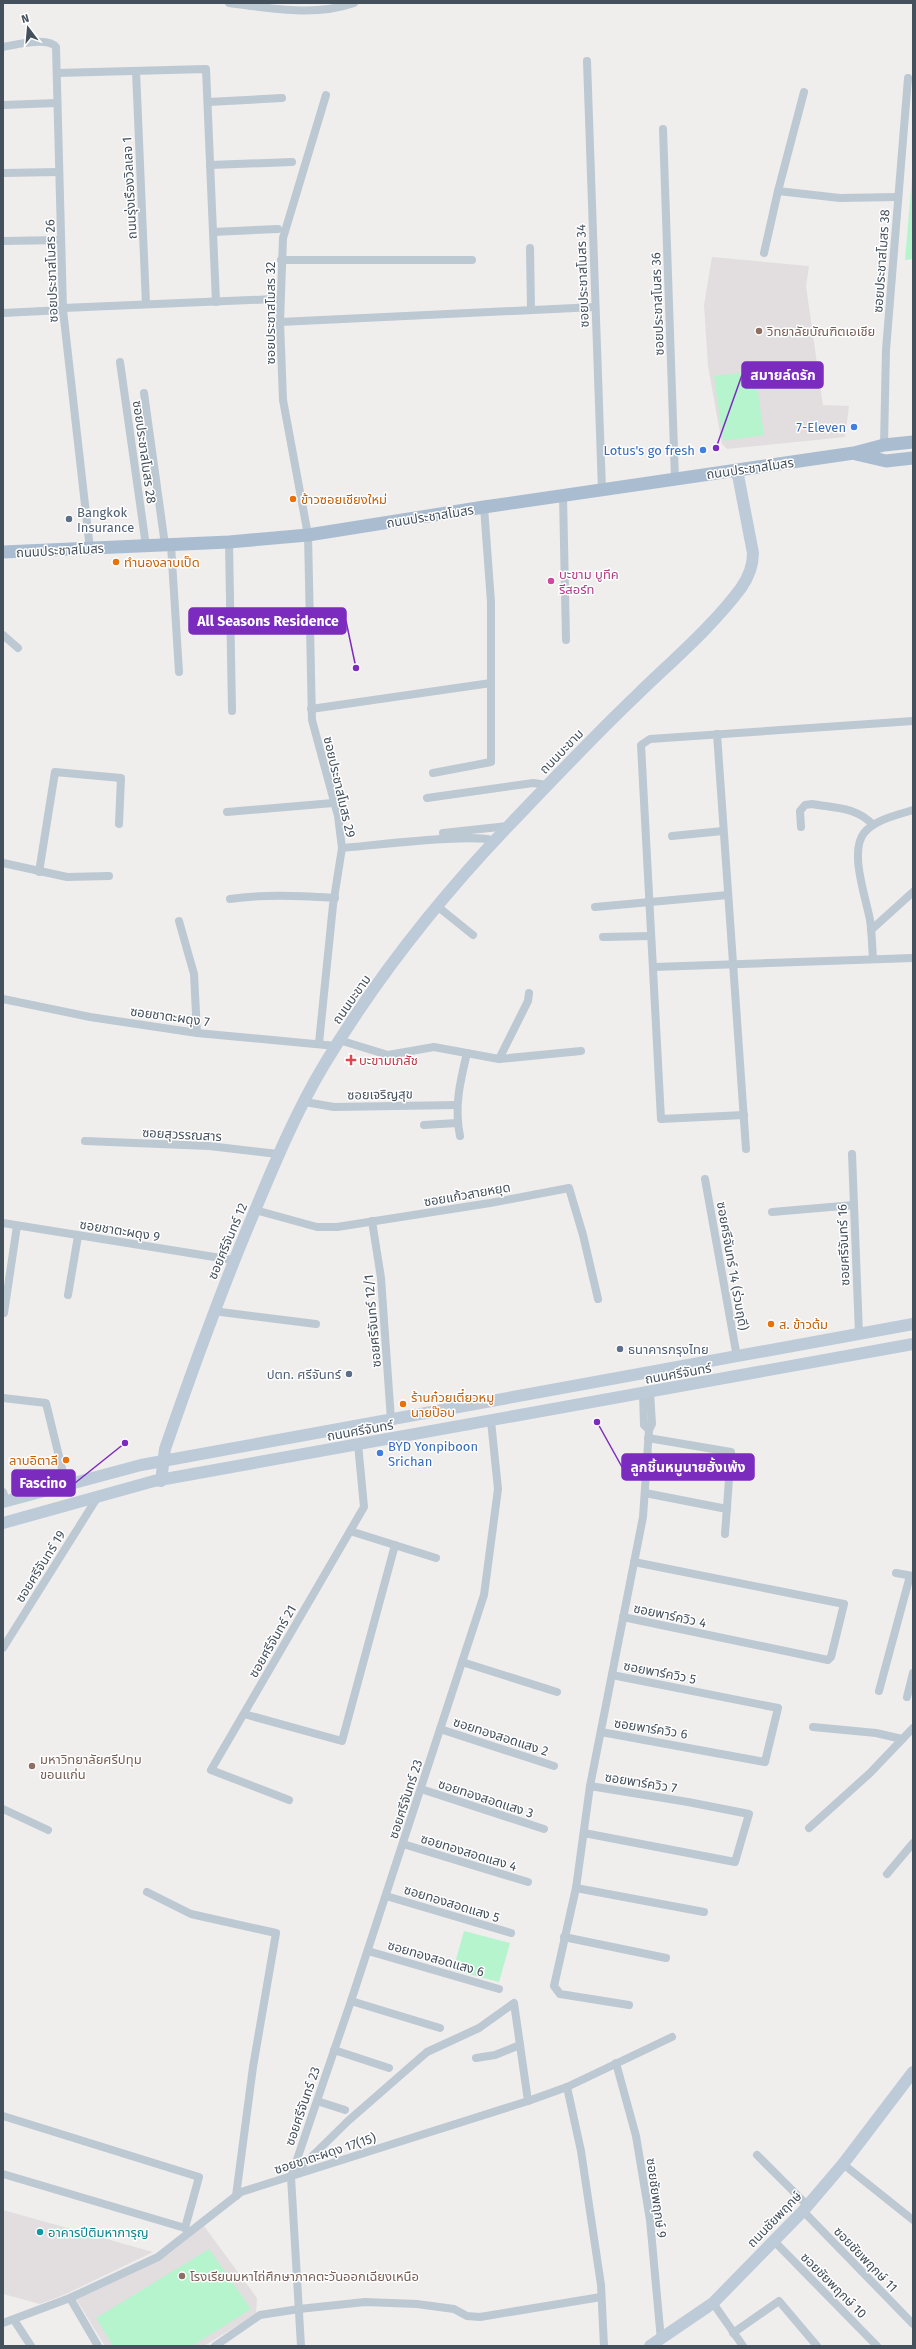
<svg xmlns="http://www.w3.org/2000/svg" width="916" height="2349" font-family="'Fira Sans','Noto Sans Thai',sans-serif">
<style>
.education{fill:#e2dedf}
.green{fill:#b6f4ce}
.lines{fill:none;stroke-linecap:round;stroke-linejoin:round}
.street{stroke:#bcc8d2;stroke-width:8}
.secondary{stroke:#bdcbd9;stroke-width:12}
.primary{stroke:#aabdd0;stroke-width:13}
.education-dot{fill:#8d6e63;stroke:#fff;stroke-width:1.5}
.shop-dot{fill:#3f7fe0;stroke:#fff;stroke-width:1.5}
.food-dot{fill:#e8710a;stroke:#fff;stroke-width:1.5}
.service-dot{fill:#5c6f8a;stroke:#fff;stroke-width:1.5}
.hotel-dot{fill:#d1479c;stroke:#fff;stroke-width:1.5}
.health-dot{fill:#e0444e;stroke:#fff;stroke-width:1.5}
.culture-dot{fill:#0f9aa8;stroke:#fff;stroke-width:1.5}
.labels{text-anchor:middle;stroke-width:3;stroke-linejoin:round;paint-order:stroke}
.street-label{font-size:13px;fill:#44515d;stroke:#fff}
.education-label{font-size:13px;fill:#785e54;stroke:#fff;text-anchor:start}
.shop-label{font-size:13px;fill:#366cbe;stroke:#fff;text-anchor:end}
.food-label{font-size:13px;fill:#c56008;stroke:#fff;text-anchor:start}
.service-label{font-size:13px;fill:#4e5e75;stroke:#fff;text-anchor:start}
.hotel-label{font-size:13px;fill:#b23c85;stroke:#fff;text-anchor:start}
.health-label{font-size:13px;fill:#be3a42;stroke:#fff;text-anchor:start}
.culture-label{font-size:13px;fill:#0d838f;stroke:#fff;text-anchor:start}
.leader{fill:none;stroke:#7b2cbf;stroke-width:1.5}
.callout-dot{fill:#7b2cbf;stroke:#fff;stroke-width:1.5}
.callout{fill:#7b2cbf;stroke:#7b2cbf;stroke-width:1.5}
.callout-label{font-size:14px;text-anchor:middle;font-weight:bold;fill:#fff}
</style>
<rect width="100%" height="100%" fill="#f0eded"/>
<g class="education">
<polygon points="712,257 809,266 806,286 823,405 849,406 845,437 727,449 722,444 708,366 704,305"/>
<polygon points="3,2210 153,2252 66,2294 40,2304 3,2294"/>
<polygon points="204,2226 257,2298 256,2314 204,2346 105,2346 76,2299 169,2254"/>
</g>
<g class="green">
<polygon points="913,166 913,259 905,260"/>
<polygon points="755,371 764,435 723,441 714,376"/>
<polygon points="464,1931 510,1943 499,1982 453,1970"/>
<polygon points="209,2249 251,2309 192,2346 113,2346 96,2318"/>
</g>
<g class="lines">
<g class="street">
<path d="M 229,3 C 270,8 314,17 354,3"/>
<path d="M 3,47 C 15,45 48,36 56,47 L 63,310 L 90,549"/>
<polyline points="587,61 602,490"/>
<polyline points="136,71 146,304"/>
<polyline points="57,73 206,69 216,302"/>
<polyline points="208,102 282,98"/>
<polyline points="3,105 57,103"/>
<polyline points="663,129 675,479"/>
<polyline points="210,165 292,162"/>
<polyline points="3,173 59,172"/>
<polyline points="778,191 840,198 898,197"/>
<polyline points="213,232 278,229"/>
<polyline points="3,241 61,240"/>
<polyline points="530,248 531,310"/>
<polyline points="764,253 778,191 804,92"/>
<polyline points="281,260 472,260"/>
<polyline points="63,308 275,299"/>
<polyline points="3,313 63,310"/>
<polyline points="280,322 595,307"/>
<polyline points="120,362 146,546"/>
<polyline points="144,393 165,545"/>
<polyline points="884,445 886,350 908,78"/>
<polyline points="563,495 566,640"/>
<polyline points="229,542 232,711"/>
<polyline points="171,545 179,672"/>
<polyline points="3,635 18,648"/>
<polyline points="311,709 491,683"/>
<polyline points="717,734 746,1149"/>
<polyline points="433,773 491,762 491,602 484,507"/>
<polyline points="427,798 533,783 547,785"/>
<polyline points="227,812 333,803"/>
<path d="M 801,827 L 800,811 L 805,805 L 812,804 C 835,808 857,807 873,825"/>
<polyline points="443,833 508,826"/>
<polyline points="672,836 723,831"/>
<path d="M 342,848 C 368,846 477,832 494,841"/>
<polyline points="3,863 67,877 109,876"/>
<polyline points="39,872 55,772 121,778 119,824"/>
<path d="M 230,899 C 265,894 299,896 335,898"/>
<polyline points="437,906 473,935"/>
<polyline points="595,907 728,895"/>
<polyline points="179,921 194,974 197,1033"/>
<polyline points="871,930 913,892"/>
<polyline points="603,937 651,936"/>
<path d="M 873,959 C 872,946 872,933 870,920 C 866,898 849,852 864,833 C 874,820 897,815 913,810"/>
<polyline points="654,967 913,958"/>
<polyline points="3,999 90,1017 197,1033 336,1046"/>
<polyline points="339,1040 388,1055 434,1047 499,1059 581,1051"/>
<polyline points="319,1043 333,905 342,848 338,816 312,720 308,535 283,400 280,322 283,238 326,95"/>
<polyline points="499,1059 528,1001 529,993"/>
<polyline points="305,1102 334,1107 457,1105"/>
<polyline points="744,1115 661,1119 641,745 650,739 913,721"/>
<polyline points="424,1125 457,1123"/>
<path d="M 460,1136 C 454,1107 460,1082 467,1053"/>
<polyline points="85,1141 209,1146 278,1154"/>
<polyline points="852,1154 859,1334"/>
<polyline points="705,1179 737,1357"/>
<polyline points="255,1210 317,1227 337,1227 490,1203 569,1188 583,1235 598,1299"/>
<polyline points="772,1212 854,1205"/>
<polyline points="372,1221 381,1278 391,1420"/>
<polyline points="3,1223 233,1260"/>
<polyline points="68,1295 78,1236"/>
<polyline points="213,1311 316,1324"/>
<polyline points="4,1313 17,1226"/>
<polyline points="643,1393 644,1425 649,1430"/>
<polyline points="3,1398 46,1403 66,1485"/>
<polyline points="648,1438 731,1452 725,1534"/>
<polyline points="3,1492 6,1501"/>
<polyline points="645,1493 727,1509"/>
<polyline points="350,1531 436,1558"/>
<polyline points="896,1573 913,1576"/>
<polyline points="623,1617 828,1660 831,1657 844,1604 634,1562"/>
<polyline points="3,1648 97,1498"/>
<polyline points="462,1662 557,1692"/>
<polyline points="879,1691 910,1576"/>
<polyline points="907,1697 913,1673"/>
<polyline points="244,1714 342,1741 395,1545"/>
<polyline points="813,1727 876,1733 902,1739"/>
<polyline points="440,1729 554,1766"/>
<polyline points="601,1732 765,1762 778,1708 612,1675"/>
<polyline points="421,1789 544,1829"/>
<polyline points="289,1800 211,1770 364,1507 358,1444"/>
<polyline points="3,1809 48,1830"/>
<polyline points="809,1828 870,1773 913,1728"/>
<polyline points="584,1833 735,1862 749,1814 688,1802 590,1786"/>
<polyline points="403,1844 528,1882"/>
<polyline points="887,1874 913,1843"/>
<polyline points="576,1888 704,1912"/>
<polyline points="147,1892 191,1914 276,1933 253,2067 236,2196"/>
<polyline points="386,1896 511,1933"/>
<polyline points="564,1937 666,1958"/>
<polyline points="368,1951 499,1989"/>
<polyline points="351,2001 440,2028"/>
<polyline points="629,2005 560,1994 554,1986 576,1888 590,1786 643,1517 649,1430 652,1424 650,1392"/>
<polyline points="334,2050 389,2068"/>
<polyline points="476,2058 495,2055 520,2045"/>
<polyline points="616,2063 636,2136 650,2220 661,2340"/>
<polyline points="567,2087 581,2151 601,2285 604,2346"/>
<polyline points="317,2101 345,2110"/>
<polyline points="3,2116 199,2177 185,2228"/>
<polyline points="757,2155 807,2205"/>
<polyline points="843,2164 913,2220"/>
<polyline points="3,2174 185,2228 187,2231"/>
<polyline points="293,2175 348,2121 427,2052 479,2028 514,2003 528,2101"/>
<polyline points="803,2211 913,2324"/>
<polyline points="773,2240 877,2346"/>
<polyline points="70,2298 98,2346"/>
<polyline points="713,2303 743,2346"/>
<polyline points="14,2320 31,2346"/>
<polyline points="3,2323 70,2298 158,2257 241,2192 528,2101 567,2087 672,2037"/>
<polyline points="733,2333 779,2301 817,2346"/>
<polyline points="215,2346 260,2315 299,2309 365,2302 417,2304 454,2309 467,2316 480,2317 601,2297"/>
<polyline points="301,2346 291,2177 351,2001 484,1595 498,1489 491,1421"/>
</g>
<g class="secondary">
<path d="M 161,1481 L 165,1449 C 193,1368 222,1287 256,1208 C 276,1160 297,1110 324,1065 C 378,975 446,890 519,815 C 558,774 597,733 638,694 C 673,660 712,627 741,588 C 748,578 753,566 753,553 L 737,470"/>
<polyline points="3,1502 141,1465 913,1324"/>
<polyline points="3,1523 154,1481 913,1344"/>
<polyline points="650,2346 713,2303 803,2211 843,2164 913,2072"/>
</g>
<g class="primary">
<polyline points="856,454 886,461 913,458"/>
<polyline points="3,552 229,542 308,535 484,507 854,453 884,445 913,442"/>
</g>
</g>
<g class="education-dot">
<circle cx="759" cy="331" r="4"/>
<circle cx="32" cy="1766" r="4"/>
<circle cx="182" cy="2276" r="4"/>
</g>
<g class="shop-dot">
<circle cx="854" cy="427" r="4"/>
<circle cx="703" cy="450" r="4"/>
<circle cx="380" cy="1453" r="4"/>
</g>
<g class="food-dot">
<circle cx="293" cy="499" r="4"/>
<circle cx="116" cy="562" r="4"/>
<circle cx="771" cy="1324" r="4"/>
<circle cx="403" cy="1404" r="4"/>
<circle cx="66" cy="1460" r="4"/>
</g>
<g class="service-dot">
<circle cx="69" cy="519" r="4"/>
<circle cx="620" cy="1349" r="4"/>
<circle cx="349" cy="1374" r="4"/>
</g>
<circle class="hotel-dot" cx="551" cy="581" r="4"/>
<path class="health-dot" d="M349 1054h4v4h4v4h-4v4h-4v-4h-4v-4h4z"/>
<circle class="culture-dot" cx="40" cy="2232" r="4"/>
<g class="labels">
<g class="street-label">
<text transform="translate(129 188) rotate(-93)" y="5">ถนนรุ่งเรืองวิลเลจ 1</text>
<text transform="translate(881 261) rotate(-86)" y="5">ซอยประชาสโมสร 38</text>
<text transform="translate(51 271) rotate(-92)" y="5">ซอยประชาสโมสร 26</text>
<text transform="translate(582 276) rotate(-92)" y="5">ซอยประชาสโมสร 34</text>
<text transform="translate(657 304) rotate(-92)" y="5">ซอยประชาสโมสร 36</text>
<text transform="translate(270 313) rotate(-90)" y="5">ซอยประชาสโมสร 32</text>
<text transform="translate(145 452) rotate(82)" y="5">ซอยประชาสโมสร 28</text>
<text transform="translate(750 468) rotate(-8)" y="5">ถนนประชาสโมสร</text>
<text transform="translate(430 516) rotate(-9)" y="5">ถนนประชาสโมสร</text>
<text transform="translate(60 550) rotate(-3)" y="5">ถนนประชาสโมสร</text>
<text transform="translate(561 751) rotate(-46)" y="5">ถนนบะขาม</text>
<text transform="translate(340 787) rotate(77)" y="5">ซอยประชาสโมสร 29</text>
<text transform="translate(351 999) rotate(-55)" y="5">ถนนบะขาม</text>
<text transform="translate(170 1016) rotate(8)" y="5">ซอยชาตะผดุง 7</text>
<text transform="translate(380 1094) rotate(-1)" y="5">ซอยเจริญสุข</text>
<text transform="translate(182 1134) rotate(3)" y="5">ซอยสุวรรณสาร</text>
<text transform="translate(467 1194) rotate(-10)" y="5">ซอยแก้วสายหยุด</text>
<text transform="translate(120 1230) rotate(9)" y="5">ซอยชาตะผดุง 9</text>
<text transform="translate(227 1241) rotate(-67)" y="5">ซอยศรีจันทร์ 12</text>
<text transform="translate(843 1245) rotate(-92)" y="5">ซอยศรีจันทร์ 16</text>
<text transform="translate(733 1266) rotate(80)" y="5">ซอยศรีจันทร์ 14 (ร่วมฤดี)</text>
<text transform="translate(372 1321) rotate(-95)" y="5">ซอยศรีจันทร์ 12/1</text>
<text transform="translate(678 1373) rotate(-10)" y="5">ถนนศรีจันทร์</text>
<text transform="translate(360 1430) rotate(-10)" y="5">ถนนศรีจันทร์</text>
<text transform="translate(40 1566) rotate(-58)" y="5">ซอยศรีจันทร์ 19</text>
<text transform="translate(670 1615) rotate(12)" y="5">ซอยพาร์ควิว 4</text>
<text transform="translate(272 1641) rotate(-60)" y="5">ซอยศรีจันทร์ 21</text>
<text transform="translate(660 1672) rotate(11)" y="5">ซอยพาร์ควิว 5</text>
<text transform="translate(651 1728) rotate(9)" y="5">ซอยพาร์ควิว 6</text>
<text transform="translate(501 1736) rotate(18)" y="5">ซอยทองสอดแสง 2</text>
<text transform="translate(641 1782) rotate(9)" y="5">ซอยพาร์ควิว 7</text>
<text transform="translate(486 1798) rotate(18)" y="5">ซอยทองสอดแสง 3</text>
<text transform="translate(405 1799) rotate(-72)" y="5">ซอยศรีจันทร์ 23</text>
<text transform="translate(469 1852) rotate(17)" y="5">ซอยทองสอดแสง 4</text>
<text transform="translate(452 1903) rotate(17)" y="5">ซอยทองสอดแสง 5</text>
<text transform="translate(436 1958) rotate(16)" y="5">ซอยทองสอดแสง 6</text>
<text transform="translate(302 2106) rotate(-71)" y="5">ซอยศรีจันทร์ 23</text>
<text transform="translate(325 2153) rotate(-18)" y="5">ซอยชาตะผดุง 17(15)</text>
<text transform="translate(657 2198) rotate(82)" y="5">ซอยชัยพฤกษ์ 9</text>
<text transform="translate(774 2219) rotate(-46)" y="5">ถนนชัยพฤกษ์</text>
<text transform="translate(866 2259) rotate(46)" y="5">ซอยชัยพฤกษ์ 11</text>
<text transform="translate(834 2285) rotate(45)" y="5">ซอยชัยพฤกษ์ 10</text>
</g>
<g class="education-label">
<text x="767" y="336">วิทยาลัยบัณฑิตเอเชีย</text>
<text x="40" y="1764">มหาวิทยาลัยศรีปทุม<tspan x="40" dy="15">ขอนแก่น</tspan></text>
<text x="190" y="2281">โรงเรียนมหาไถ่ศึกษาภาคตะวันออกเฉียงเหนือ</text>
</g>
<g class="shop-label">
<text x="846" y="432">7-Eleven</text>
<text x="695" y="455">Lotus's go fresh</text>
<text x="388" y="1451" text-anchor="start">BYD Yonpiboon<tspan x="388" dy="15">Srichan</tspan></text>
</g>
<g class="food-label">
<text x="301" y="504">ข้าวซอยเชียงใหม่</text>
<text x="124" y="567">ทำนองลาบเป็ด</text>
<text x="779" y="1329">ส. ข้าวต้ม</text>
<text x="411" y="1402">ร้านก๋วยเตี๋ยวหมู<tspan x="411" dy="15">นายป๊อบ</tspan></text>
<text x="58" y="1465" text-anchor="end">ลาบอิตาลี</text>
</g>
<g class="service-label">
<text x="77" y="517">Bangkok<tspan x="77" dy="15">Insurance</tspan></text>
<text x="628" y="1354">ธนาคารกรุงไทย</text>
<text x="341" y="1379" text-anchor="end">ปตท. ศรีจันทร์</text>
</g>
<g class="hotel-label">
<text x="559" y="579">บะขาม บูทีค<tspan x="559" dy="15">รีสอร์ท</tspan></text>
</g>
<g class="health-label">
<text x="359" y="1065">บะขามเภสัช</text>
</g>
<g class="culture-label">
<text x="48" y="2237">อาคารปีติมหาการุญ</text>
</g>
</g>
<path class="leader" d="M716 448L742 375M356 668L346 621M597 1422L622 1467M125 1443L75 1483"/>
<g class="callout-dot">
<circle cx="716" cy="448" r="4"/>
<circle cx="356" cy="668" r="4"/>
<circle cx="597" cy="1422" r="4"/>
<circle cx="125" cy="1443" r="4"/>
</g>
<g class="callout">
<rect x="742" y="362" width="81" height="26" rx="4"/>
<rect x="189" y="608" width="157" height="26" rx="4"/>
<rect x="622" y="1454" width="132" height="26" rx="4"/>
<rect x="12" y="1470" width="63" height="26" rx="4"/>
</g>
<g class="callout-label">
<text x="783" y="380">สมายล์ดรัก</text>
<text x="268" y="626">All Seasons Residence</text>
<text x="688" y="1472">ลูกชิ้นหมูนายฮั้งเพ้ง</text>
<text x="43" y="1488">Fascino</text>
</g>
<rect width="916" height="2349" fill="none" stroke="#44515d" stroke-width="8"/>
<g transform="translate(28 28) rotate(344)" stroke="#ffffff" stroke-width="3" paint-order="stroke">
<path d="M0-3L7 15L0 10L-7 15Z" fill="#44515d"/>
<text y="-6" font-size="11" font-weight="bold" text-anchor="middle" fill="#44515d">N</text>
</g>
</svg>
